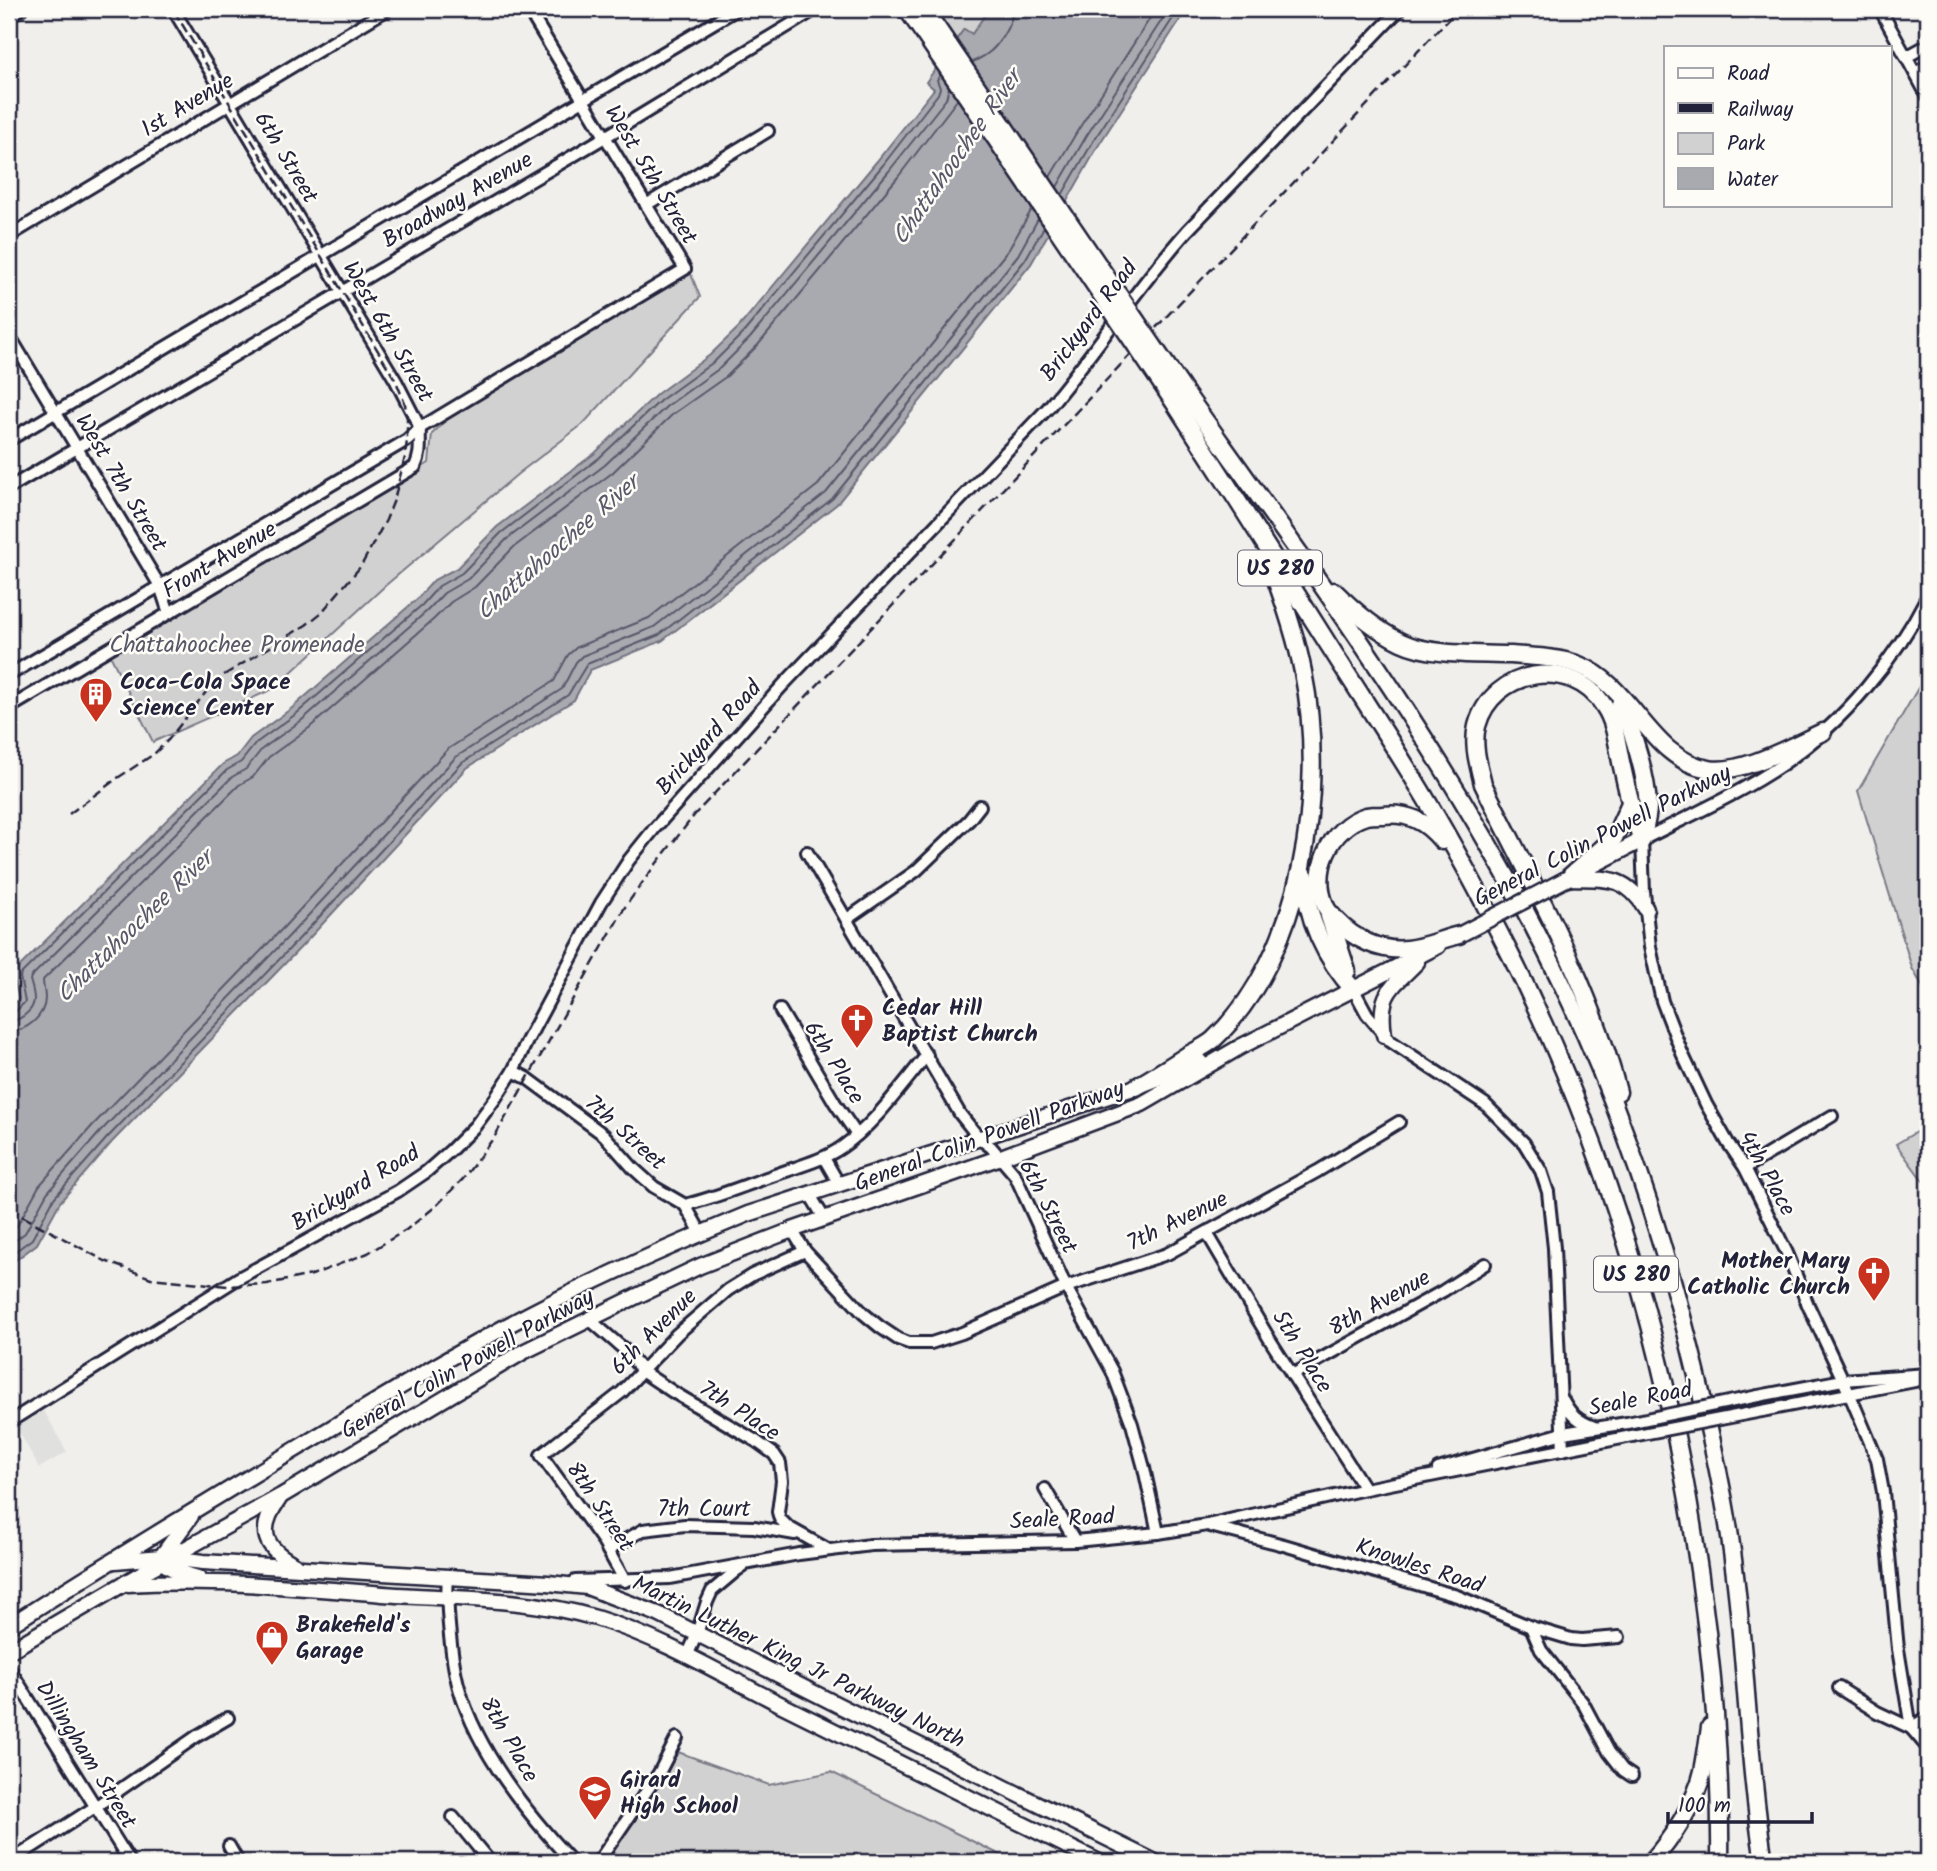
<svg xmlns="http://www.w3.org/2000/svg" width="1937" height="1871" font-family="Kalam,sans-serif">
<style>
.built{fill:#e0e0df}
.green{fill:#d2d1d1;stroke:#7a7a86;stroke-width:2}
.water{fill:#a9a9b0;stroke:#737381;stroke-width:2}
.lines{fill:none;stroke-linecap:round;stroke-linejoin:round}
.shore{stroke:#58586a;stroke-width:2}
.minor-casing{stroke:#22223b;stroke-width:16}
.major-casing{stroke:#22223b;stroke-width:19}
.highway-casing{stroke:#22223b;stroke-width:21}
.minor{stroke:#fdfcf7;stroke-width:10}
.major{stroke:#fdfcf7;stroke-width:14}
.highway{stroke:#fdfcf7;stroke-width:16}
.rail{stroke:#22223b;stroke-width:2.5;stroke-dasharray:10 5;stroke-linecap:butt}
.minor-bridge-casing{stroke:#22223b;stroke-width:16;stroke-linecap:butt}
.major-bridge-casing{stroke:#22223b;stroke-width:19;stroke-linecap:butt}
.highway-bridge-casing{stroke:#22223b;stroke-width:21;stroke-linecap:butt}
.minor-bridge{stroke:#fdfcf7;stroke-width:10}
.major-bridge{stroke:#fdfcf7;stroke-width:14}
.highway-bridge{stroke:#fdfcf7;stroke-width:16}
.labels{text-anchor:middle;stroke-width:5;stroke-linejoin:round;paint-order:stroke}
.shield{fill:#fdfcf7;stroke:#646373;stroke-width:2}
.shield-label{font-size:21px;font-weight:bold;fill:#22223b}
.street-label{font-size:23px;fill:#22223b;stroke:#fdfcf7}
.park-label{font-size:23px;fill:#575768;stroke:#fdfcf7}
.poi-label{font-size:23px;font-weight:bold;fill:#22223b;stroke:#fdfcf7;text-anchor:start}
.water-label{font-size:24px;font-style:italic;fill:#58586a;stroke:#fdfcf7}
</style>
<rect width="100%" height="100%" fill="#f0efec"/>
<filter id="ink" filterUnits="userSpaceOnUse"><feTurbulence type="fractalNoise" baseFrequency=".0143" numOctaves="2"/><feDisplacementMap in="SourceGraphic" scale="14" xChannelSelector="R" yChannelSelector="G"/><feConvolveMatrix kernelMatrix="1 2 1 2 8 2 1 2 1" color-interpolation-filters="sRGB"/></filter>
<g filter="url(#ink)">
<polygon class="built" points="44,1411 67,1452 39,1468 16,1426"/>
<g class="green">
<polygon points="935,9 989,9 972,34 964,29 956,40"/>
<polygon points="691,274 700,297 583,424 519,473 386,585 273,689 153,742 110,655 429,463 432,434 454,413"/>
<polygon points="1928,671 1928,996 1912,968 1858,791"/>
<polygon points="1928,1125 1928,1181 1923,1181 1896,1144"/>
<polygon points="678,1752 769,1785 831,1772 1015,1862 605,1862"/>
</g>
<polygon class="water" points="989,9 1187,9 1100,143 1031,264 837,504 662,641 590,670 574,700 467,768 302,946 112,1142 60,1202 37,1244 9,1265 9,1008 19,999 12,974 223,764 237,756 251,738 292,708 417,599 434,580 457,568 497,527 595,453 657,394 710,355 739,327 877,161 934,89 926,82 964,29 972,34"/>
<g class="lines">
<g class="shore">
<path d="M 972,63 C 977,59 982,58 987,54 C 999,46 1013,22 1013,9"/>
<polyline points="1050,177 1078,130 1156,9"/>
<polyline points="1057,187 1087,135 1169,9"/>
<polyline points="1062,195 1094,140 1179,9"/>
<polyline points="9,1013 15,1012 25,1002 20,977 21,974 227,770 241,762 256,743 296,714 422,605 439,586 462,573 501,533 599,458 661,400 715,361 744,332 883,165 938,94 940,88 937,80 940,75"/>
<path d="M 9,1022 C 16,1021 20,1019 26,1014 C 38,1004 34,994 30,980 L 31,977 L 232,777 L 246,769 L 262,749 L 302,720 L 427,611 L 444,593 L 468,579 L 507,539 L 605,465 L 667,406 L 720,368 L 750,338 L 889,171 L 946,99 L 949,87"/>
<path d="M 9,1032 C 26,1031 45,1017 45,998 C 45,992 43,986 43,980 L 239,785 L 253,777 L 269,757 L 309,728 L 434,619 L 451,602 L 475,587 L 514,547 L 612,473 L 673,414 L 727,376 L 758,345 L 898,177 L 957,100"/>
<polyline points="9,1232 17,1226 39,1186 93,1125 283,928 448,749 554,681 568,655 577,647 649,618 818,485 1009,249 1032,209"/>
<polyline points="9,1245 25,1233 47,1193 100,1132 290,935 456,757 562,689 576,662 582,656 654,627 826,493 1018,255 1038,219"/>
<polyline points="9,1256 32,1239 54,1198 107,1138 297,941 462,763 568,695 587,664 659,635 832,499 1025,260 1044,227"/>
</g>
<defs>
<g id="minor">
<polyline points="173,9 342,291 396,381 420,428"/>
<polyline points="1880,9 1928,97"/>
<polyline points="9,16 21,9"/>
<polyline points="1906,57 1928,45"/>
<polyline points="1915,73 1928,66"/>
<polyline points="646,205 768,131"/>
<polyline points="9,236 388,9"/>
<polyline points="9,335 160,586 169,613"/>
<polyline points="9,440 737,9"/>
<polyline points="9,488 605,137 816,9"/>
<polyline points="9,675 407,440 420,428 685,269 528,9"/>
<path d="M 9,708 L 415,467 C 422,452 419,444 420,428"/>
<polyline points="807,852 960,1114 979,1138 991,1147 1015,1175 1066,1287 1112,1371 1132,1424 1144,1468 1158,1533"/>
<polyline points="847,919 916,871 969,820 980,806"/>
<polyline points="1354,990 1367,1014 1390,1041 1485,1104 1524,1143 1541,1171 1548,1192 1554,1248 1563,1450"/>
<polyline points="780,1010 835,1103 857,1135"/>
<polyline points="513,1071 527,1078 604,1135 633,1168 654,1187 685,1205 701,1233"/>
<polyline points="824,1158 839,1184"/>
<polyline points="1745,1168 1832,1116"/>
<polyline points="809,1193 824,1218"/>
<path d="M 685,1205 C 715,1198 743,1186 772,1176 C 796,1167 822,1161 842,1147 C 876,1123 901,1086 927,1055"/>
<polyline points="792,1230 805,1251 863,1313 880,1327 898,1339 909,1343 931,1343 962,1333 1066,1287 1167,1254 1318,1171 1399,1122"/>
<polyline points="1207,1233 1270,1340 1365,1489"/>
<polyline points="589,1319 626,1351 643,1372 673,1392 756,1441 774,1454 780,1463 782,1481 778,1512 780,1519 788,1527 829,1550"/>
<polyline points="1292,1375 1443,1291 1485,1264"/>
<polyline points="1758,1396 1843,1380 1928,1374"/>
<path d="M 1563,1400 C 1571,1415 1578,1421 1594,1427"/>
<polyline points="1762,1411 1920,1380"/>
<path d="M 9,1422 L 237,1279 L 398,1191 L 426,1172 L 451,1150 L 475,1126 L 495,1099 L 513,1071 L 527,1041 L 601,903 L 629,860 L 654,829 L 782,686 L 1048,408 C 1096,351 1137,287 1187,231 L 1400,9"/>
<polyline points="1438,1469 1563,1433 1627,1423"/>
<polyline points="1045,1489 1075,1541"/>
<polyline points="1210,1526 1284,1545 1457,1596 1531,1627 1571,1639 1582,1640 1619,1637"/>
<polyline points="608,1550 643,1530 685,1525 754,1527 795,1534"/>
<path d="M 448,1577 C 446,1597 448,1616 450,1636 C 452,1654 454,1671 459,1688 C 478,1753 527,1813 572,1862"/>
<polyline points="575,1581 670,1578 799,1554 871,1545 1075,1541 1158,1533 1207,1525 1365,1489 1632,1436"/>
<polyline points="625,1581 601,1538 541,1455 622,1392 677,1334 728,1290 752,1275 805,1251"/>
<polyline points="1531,1627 1541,1650 1583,1703 1609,1752 1623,1770 1632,1776"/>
<polyline points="687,1656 697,1634 707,1602 712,1591 737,1570 742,1567"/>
<polyline points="9,1668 130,1862"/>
<polyline points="1839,1688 1877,1712 1911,1728 1928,1748"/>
<path d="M 1911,1728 L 1898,1649 L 1883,1492 L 1877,1459 L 1850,1395 L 1808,1305 L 1787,1253 L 1745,1168 L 1728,1143 L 1706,1104 L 1682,1053 L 1662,1001 L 1650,947 L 1644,892 L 1642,840 C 1689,816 1739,794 1783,764 C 1844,722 1895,660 1928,595"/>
<polyline points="1911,1728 1928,1717"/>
<polyline points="453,1817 490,1862"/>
<polyline points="229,1846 238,1862"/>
<polyline points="9,1862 95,1807 197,1736 228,1718"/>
<polyline points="598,1862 659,1773 677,1738"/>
</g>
<g id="major">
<polyline points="1582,871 1642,840"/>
<path d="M 1568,878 C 1605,879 1625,874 1646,909"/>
<path d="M 1384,1035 C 1378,994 1390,989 1417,962"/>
<path d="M 279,1499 C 256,1531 264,1548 297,1566"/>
<path d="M 191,1516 L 161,1557 L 163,1563 C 174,1570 185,1575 198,1578"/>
<polyline points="115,1561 161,1557 203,1562 548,1583 587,1587 658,1614 844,1708 1155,1862"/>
<path d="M 128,1584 C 218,1579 307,1588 397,1595 C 464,1599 531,1599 596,1618 C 662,1638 721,1674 782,1705 C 888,1757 994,1809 1099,1862"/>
<path d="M 9,1626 C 117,1556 228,1490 338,1424 C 402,1386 465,1347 531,1313 C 602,1276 675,1244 748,1214 L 1136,1087 L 1200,1062"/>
<polyline points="9,1651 149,1569 281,1496 523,1352 635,1297 700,1266 792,1230 1001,1157 1142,1104 1240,1047 1438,946"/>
</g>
<g id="highway">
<polyline points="907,9 992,133"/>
<polyline points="924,9 1003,125"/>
<path d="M 1186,394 C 1322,585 1462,774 1563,986 C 1641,1148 1690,1325 1724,1501 C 1746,1621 1745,1743 1764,1862"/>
<path d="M 1174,402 C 1229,487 1283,572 1337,658 C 1367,705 1398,752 1426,799 C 1456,849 1484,902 1510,954 C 1617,1165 1680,1397 1707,1632 C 1716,1708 1721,1785 1720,1862"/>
<path d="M 1334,591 C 1353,610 1376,630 1401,642 C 1430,656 1479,654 1511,655 C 1534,657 1558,657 1579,665 C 1633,686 1650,760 1709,769 C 1742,775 1793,745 1823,732"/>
<path d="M 1620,704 C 1633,730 1647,777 1648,807 C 1648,817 1644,830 1642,840"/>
<path d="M 1442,841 C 1426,821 1408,812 1382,815 C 1377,815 1371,815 1366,816 C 1329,827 1310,873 1326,907 C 1328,912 1333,916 1336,920 C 1354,939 1380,952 1407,949 C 1425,947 1442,939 1459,935"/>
<path d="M 1305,876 C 1305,917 1326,960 1354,990"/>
<polyline points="1568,878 1614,838 1630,803"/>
<polyline points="1329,916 1347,971"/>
<path d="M 1136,1087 C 1153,1077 1169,1067 1186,1056 C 1195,1051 1206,1046 1213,1040 C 1303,956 1327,788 1303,672 C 1296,636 1284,601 1271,566"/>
<path d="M 1618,1092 C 1590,983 1533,885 1483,784 C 1479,766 1472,746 1477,726 C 1492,669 1572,655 1604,706 C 1615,722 1617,743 1621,762 C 1627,789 1632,815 1642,840"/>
<path d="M 1651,1862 C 1672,1839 1696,1802 1703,1771 C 1706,1756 1708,1741 1710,1727"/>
</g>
</defs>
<use href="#minor" class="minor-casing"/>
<use href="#major" class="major-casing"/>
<use href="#highway" class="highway-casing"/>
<use href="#minor" class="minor"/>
<use href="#major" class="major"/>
<use href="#highway" class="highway"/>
<g class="rail">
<polyline points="69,814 119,777 154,754 169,739 210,687 224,675 306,625 321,613 361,566 386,520 394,500 405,457 407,440 407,416 405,404 396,381 173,9"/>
<polyline points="9,1209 105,1261 151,1278 228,1286 267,1284 312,1275 368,1253 406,1230 435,1207 463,1179 495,1136 625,907 653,868 696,813 1458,9"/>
</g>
<defs>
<g id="minor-bridge">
<polyline points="1627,1423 1758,1396"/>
<polyline points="1632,1436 1762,1411"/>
</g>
<polyline id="major-bridge" points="1459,935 1568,878"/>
<g id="highway-bridge">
<polyline points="1003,125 1186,394"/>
<polyline points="992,133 1174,402"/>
</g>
</defs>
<use href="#minor-bridge" class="minor-bridge-casing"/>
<use href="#major-bridge" class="major-bridge-casing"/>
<use href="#highway-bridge" class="highway-bridge-casing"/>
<use href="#minor-bridge" class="minor-bridge"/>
<use href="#major-bridge" class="major-bridge"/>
<use href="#highway-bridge" class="highway-bridge"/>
</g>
</g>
<defs>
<symbol id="building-pin" viewBox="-11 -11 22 30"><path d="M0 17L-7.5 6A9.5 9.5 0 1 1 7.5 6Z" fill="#c8321e" stroke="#fdfcf7"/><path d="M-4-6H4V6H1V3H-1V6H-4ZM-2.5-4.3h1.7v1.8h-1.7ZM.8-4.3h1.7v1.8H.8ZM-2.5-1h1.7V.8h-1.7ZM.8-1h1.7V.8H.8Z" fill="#fff"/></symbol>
<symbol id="church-pin" viewBox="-11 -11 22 30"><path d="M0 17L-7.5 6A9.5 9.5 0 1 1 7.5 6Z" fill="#c8321e" stroke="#fdfcf7"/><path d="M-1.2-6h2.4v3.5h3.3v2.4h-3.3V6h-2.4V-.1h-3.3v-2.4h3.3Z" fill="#fff"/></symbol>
<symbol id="shop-pin" viewBox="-11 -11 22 30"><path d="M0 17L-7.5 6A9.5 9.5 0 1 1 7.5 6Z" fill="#c8321e" stroke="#fdfcf7"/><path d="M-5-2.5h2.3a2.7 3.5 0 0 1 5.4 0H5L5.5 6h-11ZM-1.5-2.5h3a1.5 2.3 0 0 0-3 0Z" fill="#fff"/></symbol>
<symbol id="school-pin" viewBox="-11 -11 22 30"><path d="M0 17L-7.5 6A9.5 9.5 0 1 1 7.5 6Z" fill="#c8321e" stroke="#fdfcf7"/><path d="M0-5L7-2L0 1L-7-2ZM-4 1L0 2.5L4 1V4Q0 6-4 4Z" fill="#fff"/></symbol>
</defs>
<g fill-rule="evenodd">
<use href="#building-pin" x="77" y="675" width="38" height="52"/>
<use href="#church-pin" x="838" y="1001" width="38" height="52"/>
<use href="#church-pin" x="1855" y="1254" width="38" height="52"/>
<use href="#shop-pin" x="253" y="1618" width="38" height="52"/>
<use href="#school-pin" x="576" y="1773" width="38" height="52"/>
</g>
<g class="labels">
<g class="shield">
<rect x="1238" y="550.5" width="84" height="35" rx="5"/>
<rect x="1594" y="1256.5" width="84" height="35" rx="5"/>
</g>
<g class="shield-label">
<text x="1280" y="575">US 280</text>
<text x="1636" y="1281">US 280</text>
</g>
<g class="street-label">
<text transform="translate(187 104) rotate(-31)" y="8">1st Avenue</text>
<text transform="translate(287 157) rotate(59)" y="8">6th Street</text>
<text transform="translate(652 174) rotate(59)" y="8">West 5th Street</text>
<text transform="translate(457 199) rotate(-30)" y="8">Broadway Avenue</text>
<text transform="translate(1088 320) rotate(-53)" y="8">Brickyard Road</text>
<text transform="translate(389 331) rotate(60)" y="8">West 6th Street</text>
<text transform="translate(122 482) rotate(59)" y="8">West 7th Street</text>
<text transform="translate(219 559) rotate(-31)" y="8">Front Avenue</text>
<text transform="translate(708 737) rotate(-48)" y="8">Brickyard Road</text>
<text transform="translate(1602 835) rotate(-27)" y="8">General Colin Powell Parkway</text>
<text transform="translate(835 1062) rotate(58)" y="8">6th Place</text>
<text transform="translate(626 1132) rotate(42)" y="8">7th Street</text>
<text transform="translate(989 1135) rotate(-20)" y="8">General Colin Powell Parkway</text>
<text transform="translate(1768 1173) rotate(61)" y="8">4th Place</text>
<text transform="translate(355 1187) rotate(-31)" y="8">Brickyard Road</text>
<text transform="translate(1049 1206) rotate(63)" y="8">6th Street</text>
<text transform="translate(1177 1220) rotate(-26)" y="8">7th Avenue</text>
<text transform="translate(1379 1302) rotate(-29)" y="8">8th Avenue</text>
<text transform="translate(653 1331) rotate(-45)" y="8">6th Avenue</text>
<text transform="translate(1303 1351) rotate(58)" y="8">5th Place</text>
<text transform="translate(467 1363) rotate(-29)" y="8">General Colin Powell Parkway</text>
<text transform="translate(1640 1398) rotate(-11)" y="8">Seale Road</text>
<text transform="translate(740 1410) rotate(33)" y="8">7th Place</text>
<text transform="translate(601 1506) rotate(56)" y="8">8th Street</text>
<text x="704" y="1516">7th Court</text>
<text transform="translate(1062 1518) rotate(-3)" y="8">Seale Road</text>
<text transform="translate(1420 1565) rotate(18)" y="8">Knowles Road</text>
<text transform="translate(799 1661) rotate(26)" y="8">Martin Luther King Jr Parkway North</text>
<text transform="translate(510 1739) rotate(60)" y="8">8th Place</text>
<text transform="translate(87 1754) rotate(58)" y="8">Dillingham Street</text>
</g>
<g class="park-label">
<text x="237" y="652">Chattahoochee Promenade</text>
</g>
<g class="poi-label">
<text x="120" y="689">Coca-Cola Space<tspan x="120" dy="26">Science Center</tspan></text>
<text x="882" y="1015">Cedar Hill<tspan x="882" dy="26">Baptist Church</tspan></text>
<text x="1850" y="1268" text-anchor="end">Mother Mary<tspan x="1850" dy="26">Catholic Church</tspan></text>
<text x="296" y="1632">Brakefield's<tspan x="296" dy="26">Garage</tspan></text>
<text x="620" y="1787">Girard<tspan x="620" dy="26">High School</tspan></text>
</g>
<g class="water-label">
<text transform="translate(956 157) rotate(-55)" y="8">Chattahoochee River</text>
<text transform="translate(557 547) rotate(-41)" y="8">Chattahoochee River</text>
<text transform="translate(134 926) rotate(-44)" y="8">Chattahoochee River</text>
</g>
</g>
<rect width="1937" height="1871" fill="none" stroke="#fdfcf7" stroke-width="35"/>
<rect x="18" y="18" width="1902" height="1836" fill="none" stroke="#22223b" stroke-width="2.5" filter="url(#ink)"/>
<rect x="1664" y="46" width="228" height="161" fill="#fdfcf7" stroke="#a5a5ac" stroke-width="2"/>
<rect x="1678" y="68" width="35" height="10" fill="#fdfcf7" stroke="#a5a5ac" stroke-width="2"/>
<text x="1727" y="80" font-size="21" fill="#22223b">Road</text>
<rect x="1678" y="103" width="35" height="10" fill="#22223b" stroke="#a5a5ac" stroke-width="2"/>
<text x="1727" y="116" font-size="21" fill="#22223b">Railway</text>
<rect x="1678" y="133" width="35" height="21" fill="#d2d1d1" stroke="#a5a5ac" stroke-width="2"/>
<text x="1727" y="150" font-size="21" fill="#22223b">Park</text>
<rect x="1678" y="168" width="35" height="21" fill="#a9a9b0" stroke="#a5a5ac" stroke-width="2"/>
<text x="1727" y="186" font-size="21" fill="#22223b">Water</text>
<path d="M1668 1812v10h144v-10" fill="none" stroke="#22223b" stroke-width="3.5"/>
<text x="1678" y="1812" font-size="21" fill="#22223b" stroke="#fdfcf7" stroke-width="5" paint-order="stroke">100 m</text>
</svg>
